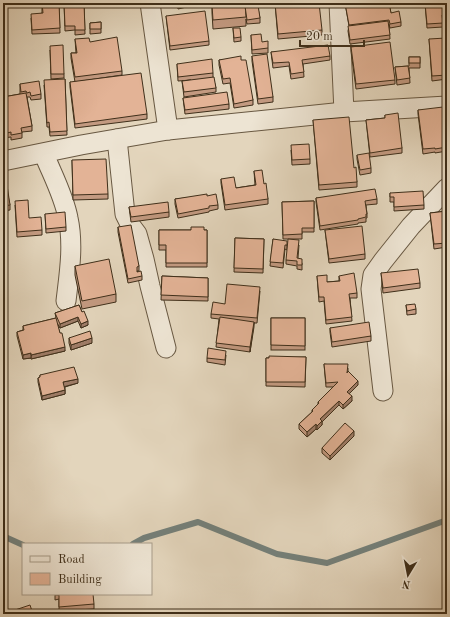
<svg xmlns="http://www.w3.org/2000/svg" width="450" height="617" font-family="'Old Standard TT',serif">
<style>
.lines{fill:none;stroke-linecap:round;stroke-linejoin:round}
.stream{stroke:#74807a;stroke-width:6}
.street-casing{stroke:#685842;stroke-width:21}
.street{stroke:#ede4d3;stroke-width:19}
.wall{fill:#c39a81;stroke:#3f2f1a}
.shaded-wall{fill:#9f7d69;stroke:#3f2f1a}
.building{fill:#e3b396;stroke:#3f2f1a}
</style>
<rect width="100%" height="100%" fill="#e3d5bc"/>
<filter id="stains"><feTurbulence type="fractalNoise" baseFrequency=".005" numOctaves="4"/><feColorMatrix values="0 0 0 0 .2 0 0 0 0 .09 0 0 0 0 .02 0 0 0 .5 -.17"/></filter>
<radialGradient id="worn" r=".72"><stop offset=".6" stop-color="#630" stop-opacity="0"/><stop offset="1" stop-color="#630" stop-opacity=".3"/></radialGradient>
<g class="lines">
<g class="stream">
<polyline points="3,536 23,545"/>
<polyline points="133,544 144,538 198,522 277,554 327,563 447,520"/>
</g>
<defs>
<g id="street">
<polyline points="150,3 168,130"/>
<polyline points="339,3 344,112"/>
<polyline points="117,139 125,214 131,226 137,234 144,259 150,286 166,348"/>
<path d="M 44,154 C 52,174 64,196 68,218 C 74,245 69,275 66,301"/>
<polyline points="3,161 81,145 168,130 344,112 447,106"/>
<polyline points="383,391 371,289 373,275 383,261 411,226 447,188"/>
</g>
</defs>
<use href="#street" class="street-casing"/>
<use href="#street" class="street"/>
</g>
<g class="wall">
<polygon points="42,3 59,3 60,33 32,34 31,18 42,13"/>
<polygon points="64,3 84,3 85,34 75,35 75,30 65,31"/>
<polygon points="177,3 191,3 191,6 178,9"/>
<polygon points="206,3 214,3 214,4 228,3 257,3 260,18 260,23 247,24 246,19 246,26 213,29 212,13 212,5 207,5"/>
<polygon points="275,3 322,30 322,35 278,39"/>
<polygon points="345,3 389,3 391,13 401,22 401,26 390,28 389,24 390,39 350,44 348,31 349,26"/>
<polygon points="425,3 447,3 447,19 443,19 443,27 427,28"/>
<polygon points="166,16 209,41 209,45 170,50"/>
<polygon points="101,22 101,33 90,34 90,23"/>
<polygon points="233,28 241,37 241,41 234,42"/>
<polygon points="251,35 262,42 268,48 268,53 252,54"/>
<polygon points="75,39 122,71 122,75 75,82 71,58 71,53 76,53"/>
<polygon points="429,39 447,49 447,79 432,81"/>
<polygon points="351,47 395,80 395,84 356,89 351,51"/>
<polygon points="50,50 64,74 64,78 51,79"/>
<polygon points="271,52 330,56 330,60 303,64 304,77 291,79 289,66 273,68"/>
<polygon points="252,56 273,97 273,102 258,104 252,61"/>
<polygon points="409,57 420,57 420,68 409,68 410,83 397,85 395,67 409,66"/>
<polygon points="219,60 241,60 253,100 253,105 234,108 230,83 223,84 219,65"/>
<polygon points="177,64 213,73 213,77 216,88 216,92 184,97 182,81 191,80 178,81"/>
<polygon points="65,79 67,135 50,136 49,127 47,127 44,85"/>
<polygon points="70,82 147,114 147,119 75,128 70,87"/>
<polygon points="20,84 41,94 41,99 31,100 30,97 27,97 32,126 32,131 22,132 22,138 11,140 11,137 3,138 3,97 20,94"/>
<polygon points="183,98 229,104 229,109 185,114"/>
<polygon points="418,110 444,114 447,114 447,151 435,153 435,152 423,154 418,114"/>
<polygon points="385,115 402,148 402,153 370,157 366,120 385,118"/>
<polygon points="313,120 354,168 357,182 357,187 319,190"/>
<polygon points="291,150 310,159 310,164 292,165"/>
<polygon points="357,155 371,168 371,173 360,175 357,159"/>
<polygon points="72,160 108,194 108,199 73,200"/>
<polygon points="254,171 264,184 268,199 268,204 225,210 221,183 221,179 236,188 255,185"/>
<polygon points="3,172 10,205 10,210 3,211"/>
<polygon points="390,193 424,205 424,209 394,211 394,202 390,202"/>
<polygon points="207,196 218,205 218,209 209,211 209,212 178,218 175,204 175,199"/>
<polygon points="316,198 377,199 377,204 366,205 367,214 367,218 366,218 366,222 358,223 358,224 320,230 316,202"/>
<polygon points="314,201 314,232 302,232 302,239 283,239 282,202"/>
<polygon points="15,205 42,230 42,235 17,237"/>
<polygon points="447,205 447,247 434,249 430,213 446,211 446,206"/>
<polygon points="129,207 169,212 169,217 131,222"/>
<polygon points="45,214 66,227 66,231 46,233"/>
<polygon points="118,227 139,266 139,271 137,271 142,276 142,280 128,283 118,232"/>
<polygon points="159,230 207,230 207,267 166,267 166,250 159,250"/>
<polygon points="325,230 365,254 365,259 329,263"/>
<polygon points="235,238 264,239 263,273 234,272"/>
<polygon points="273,239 287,245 287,250 285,249 283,268 270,266"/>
<polygon points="299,245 298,258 302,263 302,270 297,269 297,266 286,264 286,260"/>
<polygon points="75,266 116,294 116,302 82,309 75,275"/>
<polygon points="381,273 420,283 420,288 383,293"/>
<polygon points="162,276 208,278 208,301 161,300"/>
<polygon points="317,276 327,282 339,281 339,276 357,293 357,298 350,298 352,321 326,324 324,301 319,302"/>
<polygon points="260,291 257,323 254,323 250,352 216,347 219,319 211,318 211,314 225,304"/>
<polygon points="79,305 88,325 81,328 78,321 60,328 57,323 65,351 31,359 31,358 23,359 17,336 17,332 23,330 23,326 56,318 55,313"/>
<polygon points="406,305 416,309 416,314 407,315"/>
<rect x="271" y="318" width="34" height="32"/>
<polygon points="330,328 371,336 371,341 332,347 330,332"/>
<polygon points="69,338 92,343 71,350 69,343"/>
<polygon points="226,355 225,365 207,362 207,358"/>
<polygon points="306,357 305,387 266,386 266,358"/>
<polygon points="324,364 348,368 348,372 358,385 349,394 352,401 343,409 339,405 322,422 322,425 317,430 316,429 307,437 299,429 299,424 312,412 312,410 318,404 318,402 333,387 326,387"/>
<polygon points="40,375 78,383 65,387 65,394 42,400 38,382 38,378 40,377"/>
<polygon points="354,436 330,460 322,453 322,448"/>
<polygon points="55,594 94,604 94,609 59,611 59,599 55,600"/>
</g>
<g class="shaded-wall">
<polygon points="78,317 78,321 60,328 60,324"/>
<polygon points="88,321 88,325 81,328 81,324"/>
<polygon points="254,322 254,327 250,352 250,347"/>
<polygon points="92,338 92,343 71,350 71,345"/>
<polygon points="65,347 65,351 31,359 31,355"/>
<polygon points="31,353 31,358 23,359 23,355"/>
<polygon points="78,379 78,383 63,387 63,382"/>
<polygon points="358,381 358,385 347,396 347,392"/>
<polygon points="65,390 65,394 42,400 42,396"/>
<polygon points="352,396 352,401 343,409 343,405"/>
<polygon points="339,401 339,405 322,422 322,425 317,430 317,426 320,419"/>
<polygon points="316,424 316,429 307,437 307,432"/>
<polygon points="354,431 354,436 330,460 330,456"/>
</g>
<g class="building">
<polygon points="42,3 59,3 60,28 32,30 31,14 43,13"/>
<polygon points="64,3 84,3 85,30 75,30 75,26 65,26"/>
<polygon points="228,3 245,3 246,17 213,20 212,5"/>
<polygon points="275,3 319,3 322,30 278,34"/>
<polygon points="345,3 389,3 391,13 399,11 401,22 390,24 389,20 349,25"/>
<polygon points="425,3 447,3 447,15 442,15 443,23 427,24"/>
<polygon points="258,5 260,18 247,20 245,6"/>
<polygon points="205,11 209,41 170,46 166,16"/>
<polygon points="388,21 390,35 350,40 348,26"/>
<polygon points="101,22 101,29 90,29 90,23"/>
<polygon points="233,28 240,28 241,37 234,38"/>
<polygon points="261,34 262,42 268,41 268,48 252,50 251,35"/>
<polygon points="117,37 122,71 75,77 71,53 77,53 75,39 89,38 90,42"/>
<polygon points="446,38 447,49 447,75 432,76 429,39"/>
<polygon points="390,42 395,80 356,84 351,47"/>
<polygon points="63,45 64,74 51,74 50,46"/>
<polygon points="328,45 330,56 302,60 304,72 291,74 289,62 273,63 271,52"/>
<polygon points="267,54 273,97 258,99 252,56"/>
<polygon points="241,56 241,60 246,60 253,100 234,104 230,78 223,79 219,60"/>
<rect x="409" y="57" width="11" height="6"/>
<polygon points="212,59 213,73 178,77 177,64"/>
<polygon points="408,66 410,78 397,80 395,67"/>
<polygon points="141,73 147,114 75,124 70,82"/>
<polygon points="214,77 216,88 184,92 182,81"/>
<polygon points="65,79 67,131 50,132 49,122 47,123 44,80"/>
<polygon points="39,81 41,94 31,96 30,92 27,93 26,91 21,92 20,84"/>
<polygon points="227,92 229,104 185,110 183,98"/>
<polygon points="26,93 32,126 21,128 22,133 11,135 11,132 3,134 3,97"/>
<polygon points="443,107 444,114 447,114 447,147 435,149 435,148 423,149 418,110"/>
<polygon points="398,113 402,148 370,153 366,120 385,118 385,115"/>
<polygon points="349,117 354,168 356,167 357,182 319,185 313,120"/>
<polygon points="309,144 310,159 292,160 291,145"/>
<polygon points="369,153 371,168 360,170 357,155"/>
<polygon points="106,159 108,194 73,195 72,160"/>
<polygon points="262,170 264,184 266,183 268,199 225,205 221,179 234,177 236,188 256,185 254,171"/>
<polygon points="3,172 5,172 10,205 3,206"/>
<polygon points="375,189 377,199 365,201 367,214 366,214 366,217 358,219 358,220 320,226 316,198"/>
<polygon points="423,191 424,205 394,207 394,197 390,197 390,193"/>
<polygon points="207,194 207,196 216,194 218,205 209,206 209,208 178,214 175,199"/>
<polygon points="28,200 29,218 41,217 42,230 17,232 15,201"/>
<polygon points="314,201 314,228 302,228 302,234 283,235 282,202"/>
<polygon points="168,202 169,212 131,217 129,207"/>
<polygon points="447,205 447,243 434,244 430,213 447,211 446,206"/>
<polygon points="65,212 66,227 46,229 45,214"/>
<polygon points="131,225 139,266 137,267 137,272 141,271 142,276 128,279 118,227"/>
<polygon points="362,226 365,254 329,259 325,230"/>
<polygon points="191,227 204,227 204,230 207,230 207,263 166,263 166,245 159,245 159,230 191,230"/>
<polygon points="235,238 264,239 263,269 234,268"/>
<polygon points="273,239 287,241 287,245 285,245 283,263 270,262"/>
<polygon points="288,239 299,240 297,258 302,259 302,265 297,265 297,261 286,260"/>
<polygon points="109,259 116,294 82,301 75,266"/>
<polygon points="418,269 420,283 383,288 381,273"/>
<polygon points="354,273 357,293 349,294 352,317 326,320 324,297 319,297 317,276 327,275 327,282 340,281 339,276"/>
<polygon points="162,276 208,278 208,297 161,295"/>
<polygon points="227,284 260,287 257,318 211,314 213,302 225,304"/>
<polygon points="415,304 416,309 407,311 406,305"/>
<polygon points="79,305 82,312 84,311 88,321 81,324 78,317 60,324 55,313"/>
<polygon points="220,317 254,322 250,347 216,343"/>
<polygon points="56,318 60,333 62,333 65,347 31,355 31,353 23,355 17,332 24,330 23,326"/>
<polygon points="271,318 305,318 305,346 271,345"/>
<polygon points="369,322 371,336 332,342 330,328"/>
<polygon points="90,331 92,338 71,345 69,338"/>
<polygon points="208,348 226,351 225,360 207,358"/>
<polygon points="269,356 306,357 305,382 266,382 266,358 269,358"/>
<polygon points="324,364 348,364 347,373 348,371 358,381 347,392 352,396 343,405 339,401 320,419 322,421 317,426 316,424 307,432 299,424 313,411 312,410 319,403 318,402 338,382 326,383"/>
<polygon points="74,367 78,379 63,382 65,390 42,396 38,378 40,377 40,375"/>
<polygon points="345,423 354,431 330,456 322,448"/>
<polygon points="55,594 93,594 94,604 59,607 59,595 55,595"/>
<polygon points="30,605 33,614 10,614 16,612 15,610"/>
<polygon points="113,612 114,614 95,614"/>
</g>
<rect width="450" height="617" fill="none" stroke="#e3d5bc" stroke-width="16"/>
<rect x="4" y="4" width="442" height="609" fill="none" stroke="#3f2f1a" stroke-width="2"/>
<rect x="8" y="8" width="434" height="601" fill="none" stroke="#3f2f1a"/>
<rect x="22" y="543" width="130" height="52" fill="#ede4d3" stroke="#a79c89"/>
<rect x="30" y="556" width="20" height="6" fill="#ede4d3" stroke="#a79c89"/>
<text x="58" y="563" font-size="12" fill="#3f2f1a">Road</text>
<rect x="30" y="573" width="20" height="12" fill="#e3b396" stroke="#a79c89"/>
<text x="58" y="583" font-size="12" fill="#3f2f1a">Building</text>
<g transform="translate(408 575) rotate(190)" stroke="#ede4d3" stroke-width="3" paint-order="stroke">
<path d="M0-3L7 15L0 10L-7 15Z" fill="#3f2f1a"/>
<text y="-6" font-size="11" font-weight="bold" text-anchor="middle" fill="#3f2f1a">N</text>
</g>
<path d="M300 40v6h64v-6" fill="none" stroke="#3f2f1a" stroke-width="2"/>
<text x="306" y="40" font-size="12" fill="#3f2f1a" stroke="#ede4d3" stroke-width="3" paint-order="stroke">20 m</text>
<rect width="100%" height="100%" filter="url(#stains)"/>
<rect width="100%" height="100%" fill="url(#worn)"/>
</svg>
